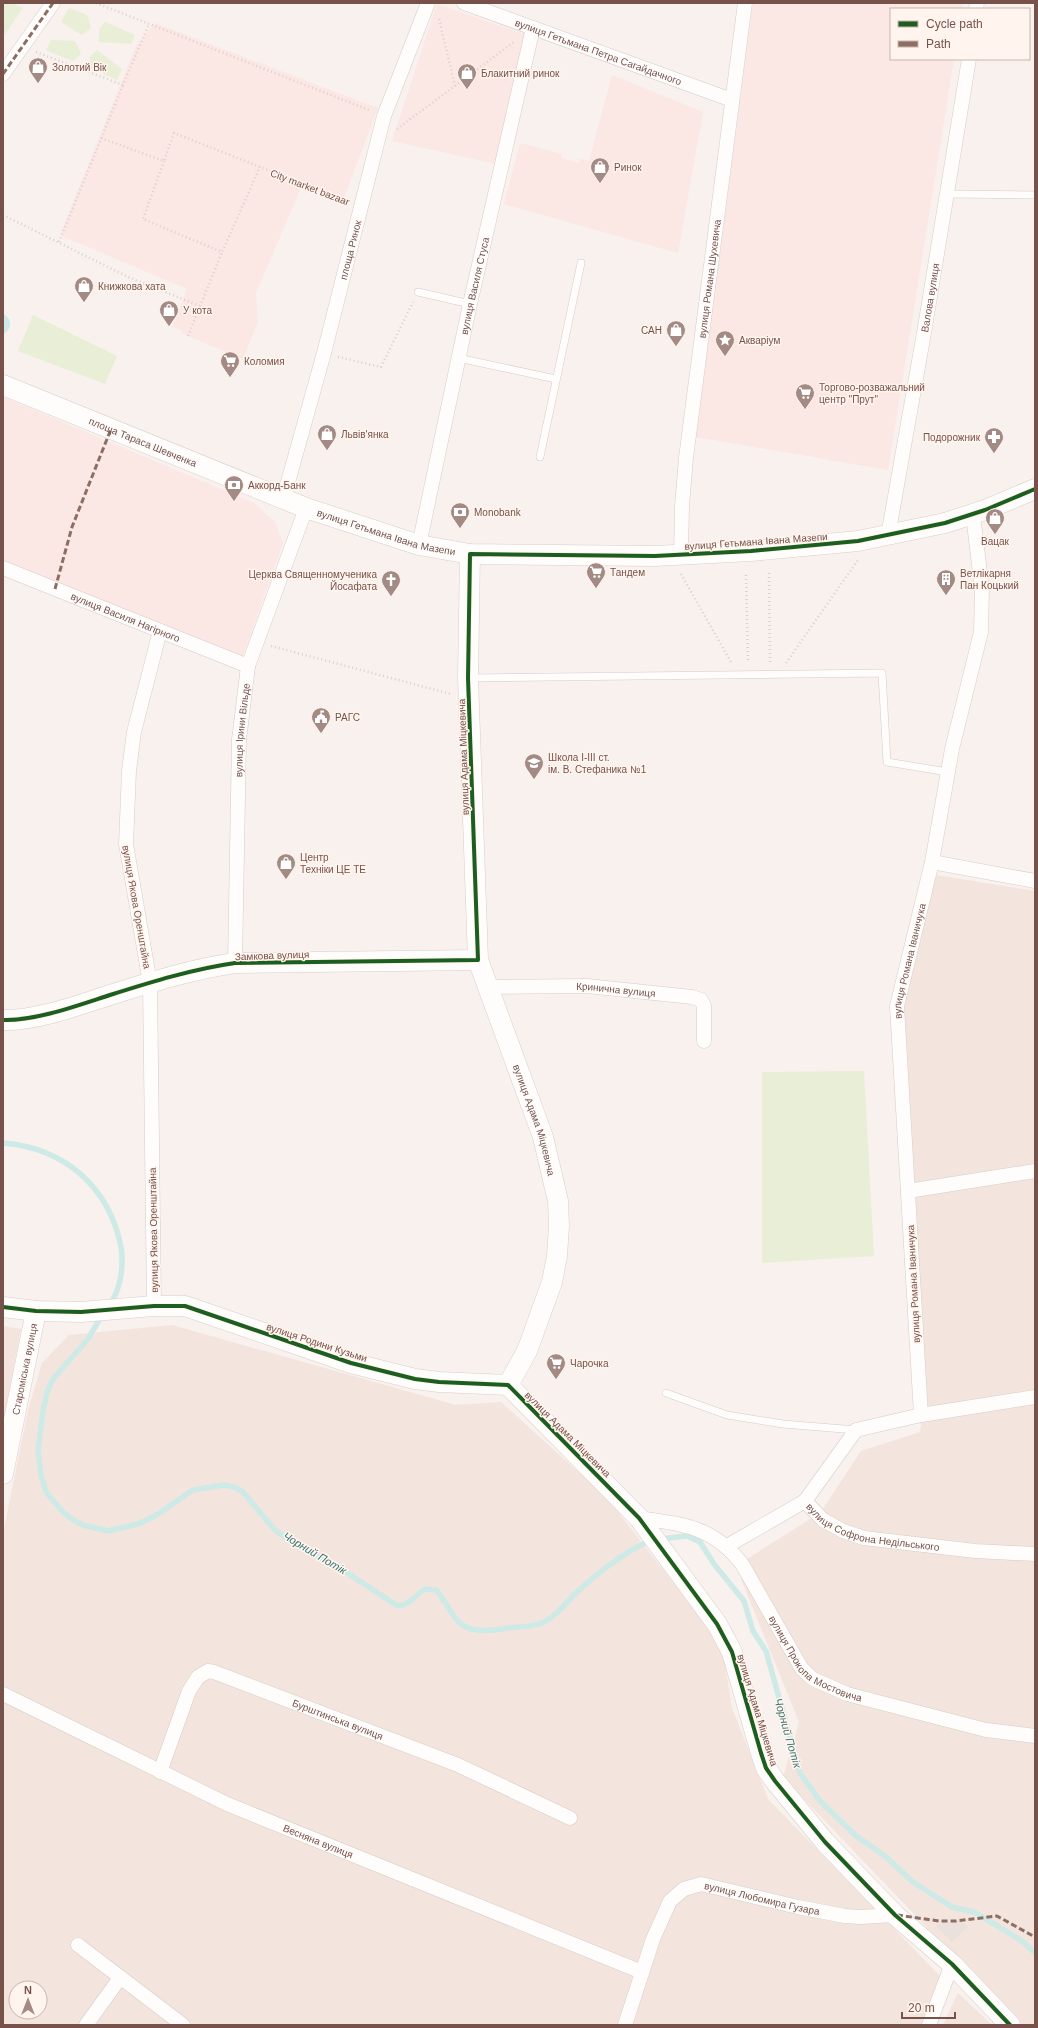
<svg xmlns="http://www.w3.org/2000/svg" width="1038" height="2028" font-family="Helvetica,sans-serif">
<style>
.residential{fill:#f3e5dd;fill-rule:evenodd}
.commercial{fill:#fbe7e4}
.industrial{fill:#eae0dc}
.green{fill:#e9eed7}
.water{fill:#cdeae7}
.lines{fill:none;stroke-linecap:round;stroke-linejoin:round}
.stream{stroke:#cdeae7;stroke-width:5.5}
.lane-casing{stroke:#d6ccc9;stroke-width:8}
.street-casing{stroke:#d6ccc9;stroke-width:15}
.secondary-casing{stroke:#d9ceca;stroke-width:21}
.path{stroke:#dad0cf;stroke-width:2.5;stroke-dasharray:1 3;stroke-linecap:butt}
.lane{stroke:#fefdfc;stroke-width:7}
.street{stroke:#fefdfc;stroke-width:14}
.secondary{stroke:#fefdfc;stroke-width:20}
.quiet{stroke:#8d6e63;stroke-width:3;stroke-dasharray:6 3;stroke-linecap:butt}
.cycleway-casing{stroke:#fff5ee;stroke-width:6}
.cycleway{stroke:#1b5e20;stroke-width:4}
.labels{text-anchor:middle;stroke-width:3;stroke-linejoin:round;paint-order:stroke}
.street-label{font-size:10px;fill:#77524b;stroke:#fff5ee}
.poi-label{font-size:10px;fill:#77524b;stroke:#fff5ee;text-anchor:start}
.water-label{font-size:11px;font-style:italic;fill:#3b7574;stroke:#fff5ee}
</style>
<rect width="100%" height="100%" fill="#f8f1ed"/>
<g class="residential">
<polygon points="936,875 1035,891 1035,2025 1020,2025 783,1777 799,1722 741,1579 747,1559 821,1512 861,1451 920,1432 922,1413 904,1007"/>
<path d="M 172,1325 L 456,1405 L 501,1402 L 607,1498 L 722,1645 L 732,1708 L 768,1799 L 943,1979 L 927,2025 L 3,2025 L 3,1534 L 28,1410 L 42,1363 L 69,1335 ZM 16,1988 L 40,1988 L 40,2012 L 16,2012 Z"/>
<polygon points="3,1326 21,1329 3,1423"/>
<polygon points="958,1993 992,2025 943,2025"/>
</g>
<g class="commercial">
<polygon points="753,3 962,3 962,9 891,9 891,59 954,59 888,470 696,437"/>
<polygon points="437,4 538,39 505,166 392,141"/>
<polygon points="155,23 378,108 344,198 303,183 256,293 258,322 243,359 183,334 181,330 173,327 172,328 187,289 60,235 136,46"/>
<polygon points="612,75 703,112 678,253 504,204 520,143 562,154 561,158 579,163 580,159 589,161"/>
<polygon points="3,397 254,503 275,522 283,543 241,661 3,566"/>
</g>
<polygon class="industrial" points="960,1920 967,1927 952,1942 935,1925"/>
<g class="green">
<polygon points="3,3 11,3 23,8 3,37"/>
<polygon points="69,8 87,15 91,28 82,35 61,22"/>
<polygon points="105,22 135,35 131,44 99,42 99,29"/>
<polygon points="51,40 75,41 81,54 73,61 46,50"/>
<polygon points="97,50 122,69 117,80 89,67 90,57"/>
<polygon points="33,315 117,356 105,384 18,351"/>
<polygon points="864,1071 874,1256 762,1263 762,1072"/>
</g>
<path class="water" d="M 3,314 C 13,319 12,329 3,334 Z"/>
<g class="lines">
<g class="stream">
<path d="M 3,1143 C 64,1148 109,1186 121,1247 C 124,1265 121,1290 109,1305"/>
<path d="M 102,1315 L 88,1339 L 53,1379 L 47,1392 L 43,1411 L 38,1450 L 41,1475 L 46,1492 L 61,1510 L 71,1519 L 83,1525 L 108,1531 L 138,1524 L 155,1516 L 193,1490 L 224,1485 L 234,1487 L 243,1492 L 274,1529 L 285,1537 L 298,1546 L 343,1570 L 396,1605 C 408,1608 415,1595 425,1589 L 436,1590 C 446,1600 450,1615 461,1624 C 472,1633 490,1631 502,1629 C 515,1626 530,1628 542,1623 C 557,1616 566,1602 578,1591 C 599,1572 620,1555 645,1543"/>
<polyline points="668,1538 687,1536 700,1542 714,1564 744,1601 753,1631 766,1651 800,1773 819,1800 855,1835 886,1857 913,1882 952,1907 974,1912 1022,1941 1035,1953"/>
</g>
<defs>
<g id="lane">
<polyline points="948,194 1035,195"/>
<polyline points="418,292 470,304"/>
<polyline points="458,358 556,379"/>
<polyline points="540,457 581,263"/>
<polyline points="469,678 882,673 887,762 948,772"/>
<polyline points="666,1393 727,1415 783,1424 856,1430"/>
</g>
<g id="street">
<path id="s1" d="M 464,3 L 732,100"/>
<polyline points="976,9 977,3"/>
<polyline points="3,74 53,3"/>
<path id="s2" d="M 283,500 L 324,353 L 384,116 L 428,3"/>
<path id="s3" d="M 888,536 L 924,333 L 969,59"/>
<path id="s4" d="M 419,545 L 470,304 L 533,28"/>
<path id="s5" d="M 681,555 L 682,506 L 686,458 L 745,3"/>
<path id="s6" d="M 3,568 L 248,666"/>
<polyline points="932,862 1035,881"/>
<path id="s7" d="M 235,963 L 239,740 L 248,666 L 306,508"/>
<path id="s8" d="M 488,987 L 587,986 L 692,997 L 701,1000 L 704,1006 L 704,1041"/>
<polyline points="908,1191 1035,1171"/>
<polyline points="154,1306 150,983 126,844 129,771 134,732 160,631"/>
<path id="s9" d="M 921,1415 L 897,1006 L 932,862 L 952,749 L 981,632 L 982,589 L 973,515"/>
<polyline points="805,1501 856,1430 921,1415 1035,1397"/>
<path id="s10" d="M 639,1518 C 682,1524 713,1526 742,1564 L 802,1669 L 813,1679 L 847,1694 L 986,1730 L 1035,1736"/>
<path id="s11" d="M 727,1546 L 805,1501 L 823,1520 L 843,1531 L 864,1538 L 975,1551 L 1035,1554"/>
<path id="s12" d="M 3,1694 L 227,1804 L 642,1972"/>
<path id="s13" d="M 160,1772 L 189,1691 L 198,1677 L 208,1671 L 214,1672 L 458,1765 L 570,1818"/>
<polyline points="78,1945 183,2025"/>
<polyline points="86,2025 120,1978"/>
<path id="s14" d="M 625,2025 L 653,1939 L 670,1901 L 684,1889 L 701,1884 L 798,1907 L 845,1916 L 860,1917 L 895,1915"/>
<polyline points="929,2025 952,1964"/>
</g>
<g id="secondary">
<path id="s15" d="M 3,385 L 306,508 L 419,545 L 470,554 L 655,556 L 751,551 L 858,541 L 945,523 L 985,510 L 1035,489"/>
<path id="s16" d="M 470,554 L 468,678 L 478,960 L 543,1137 L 558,1201 L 559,1226 L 557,1256 L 552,1282 L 527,1351 L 508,1385"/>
<path d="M 3,1020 C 36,1021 79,1005 110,995 C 151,982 193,969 235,963 L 478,960"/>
<polyline points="3,1307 36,1311 81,1312 154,1306 185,1306 351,1363 415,1379 439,1382 508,1385"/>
<polyline points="508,1385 639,1518 717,1624 732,1652 761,1753 766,1768 775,1781 825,1842 895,1915 952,1964 1010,2025"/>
<path id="s17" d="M 3,1474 L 36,1311"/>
</g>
</defs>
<use href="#lane" class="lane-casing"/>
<use href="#street" class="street-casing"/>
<use href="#secondary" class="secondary-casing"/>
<g class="path">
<polyline points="96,3 369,110"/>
<polyline points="439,19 455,86"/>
<polyline points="36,52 123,85 149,24"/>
<polyline points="397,129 514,42"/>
<polyline points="101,138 164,161 174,133 347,201"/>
<polyline points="164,161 143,219 222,252 260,167"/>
<polyline points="3,215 128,277 200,306"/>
<polyline points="59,242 123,85"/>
<polyline points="188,336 222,252"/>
<polyline points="338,357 381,367 413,302"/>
<polyline points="769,573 770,662"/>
<polyline points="681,574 731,662"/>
<polyline points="746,575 748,662"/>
<polyline points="271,646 451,694"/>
<polyline points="786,663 858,560"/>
</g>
<use href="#lane" class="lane"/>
<use href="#street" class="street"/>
<use href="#secondary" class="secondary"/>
<g class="quiet">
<polyline points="3,74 53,3"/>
<polyline points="55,589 72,527 111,429"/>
<polyline points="897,1915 939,1921 956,1921 997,1916 1035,1937"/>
</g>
<defs>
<g id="cycleway">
<path d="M 3,1020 C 36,1021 79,1005 110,995 C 151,982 193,969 235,963 L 478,960 L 468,678 L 470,554 L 655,556 L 751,551 L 858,541 L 945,523 L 985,510 L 1035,489"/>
<polyline points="3,1307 36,1311 81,1312 154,1306 185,1306 351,1363 415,1379 439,1382 508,1385 639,1518 717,1624 732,1652 761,1753 766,1768 775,1781 825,1842 895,1915 952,1964 1010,2025"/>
</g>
</defs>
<use href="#cycleway" class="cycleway-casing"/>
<use href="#cycleway" class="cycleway"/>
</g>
<defs>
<symbol id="shop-pin" viewBox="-11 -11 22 30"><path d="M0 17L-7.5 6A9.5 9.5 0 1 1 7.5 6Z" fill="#a48a84" stroke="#fff5ee"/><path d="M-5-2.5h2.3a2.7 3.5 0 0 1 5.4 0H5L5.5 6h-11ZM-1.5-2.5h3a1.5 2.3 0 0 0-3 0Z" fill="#fff"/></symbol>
<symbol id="sight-pin" viewBox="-11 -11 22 30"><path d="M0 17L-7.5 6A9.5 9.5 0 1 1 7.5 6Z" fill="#a48a84" stroke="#fff5ee"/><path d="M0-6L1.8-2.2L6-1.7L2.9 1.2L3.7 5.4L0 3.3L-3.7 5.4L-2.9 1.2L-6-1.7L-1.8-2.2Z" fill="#fff"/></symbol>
<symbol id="supermarket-pin" viewBox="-11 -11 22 30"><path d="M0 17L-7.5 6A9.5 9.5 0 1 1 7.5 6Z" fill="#a48a84" stroke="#fff5ee"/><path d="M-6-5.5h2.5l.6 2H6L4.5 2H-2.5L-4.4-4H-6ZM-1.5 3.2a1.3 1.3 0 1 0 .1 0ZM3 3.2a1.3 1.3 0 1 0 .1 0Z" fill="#fff"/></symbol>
<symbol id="pharmacy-pin" viewBox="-11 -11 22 30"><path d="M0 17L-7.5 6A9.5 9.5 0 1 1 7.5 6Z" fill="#a48a84" stroke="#fff5ee"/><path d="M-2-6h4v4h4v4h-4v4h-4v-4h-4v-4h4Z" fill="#fff"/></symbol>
<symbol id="bank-pin" viewBox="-11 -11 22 30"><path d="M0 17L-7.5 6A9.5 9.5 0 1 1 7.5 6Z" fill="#a48a84" stroke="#fff5ee"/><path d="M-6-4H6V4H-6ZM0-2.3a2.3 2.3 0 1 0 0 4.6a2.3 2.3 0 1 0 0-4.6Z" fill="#fff"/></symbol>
<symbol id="building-pin" viewBox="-11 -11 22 30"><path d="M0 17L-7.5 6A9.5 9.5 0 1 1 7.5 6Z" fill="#a48a84" stroke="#fff5ee"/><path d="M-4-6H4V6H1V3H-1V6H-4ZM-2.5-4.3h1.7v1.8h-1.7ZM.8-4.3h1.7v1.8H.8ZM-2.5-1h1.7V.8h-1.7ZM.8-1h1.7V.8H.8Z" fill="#fff"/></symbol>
<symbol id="church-pin" viewBox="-11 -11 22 30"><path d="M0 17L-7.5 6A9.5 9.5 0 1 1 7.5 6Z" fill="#a48a84" stroke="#fff5ee"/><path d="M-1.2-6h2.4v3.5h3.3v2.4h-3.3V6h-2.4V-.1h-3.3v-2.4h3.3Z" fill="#fff"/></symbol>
<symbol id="civic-pin" viewBox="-11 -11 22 30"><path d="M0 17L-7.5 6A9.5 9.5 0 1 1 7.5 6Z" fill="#a48a84" stroke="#fff5ee"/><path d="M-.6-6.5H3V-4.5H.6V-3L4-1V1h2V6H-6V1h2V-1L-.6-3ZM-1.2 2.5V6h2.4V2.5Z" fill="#fff"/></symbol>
<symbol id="school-pin" viewBox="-11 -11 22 30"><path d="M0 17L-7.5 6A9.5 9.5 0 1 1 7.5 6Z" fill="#a48a84" stroke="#fff5ee"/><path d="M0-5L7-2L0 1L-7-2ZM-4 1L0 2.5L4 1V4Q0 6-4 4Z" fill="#fff"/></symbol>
</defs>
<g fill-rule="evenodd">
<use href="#shop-pin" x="27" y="56" width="22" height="30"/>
<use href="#shop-pin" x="456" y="62" width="22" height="30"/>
<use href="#shop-pin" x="589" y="156" width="22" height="30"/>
<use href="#shop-pin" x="73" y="275" width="22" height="30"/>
<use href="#shop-pin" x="158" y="299" width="22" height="30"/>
<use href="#shop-pin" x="665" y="319" width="22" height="30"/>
<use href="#sight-pin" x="714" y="329" width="22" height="30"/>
<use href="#supermarket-pin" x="219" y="350" width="22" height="30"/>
<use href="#supermarket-pin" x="794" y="382" width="22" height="30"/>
<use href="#shop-pin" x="316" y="423" width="22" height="30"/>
<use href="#pharmacy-pin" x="983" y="426" width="22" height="30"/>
<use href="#bank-pin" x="223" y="474" width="22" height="30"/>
<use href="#bank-pin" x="449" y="501" width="22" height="30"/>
<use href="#shop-pin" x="984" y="507" width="22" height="30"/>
<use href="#supermarket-pin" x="585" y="561" width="22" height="30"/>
<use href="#building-pin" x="935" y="568" width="22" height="30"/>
<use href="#church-pin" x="380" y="569" width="22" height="30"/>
<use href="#civic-pin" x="310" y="706" width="22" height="30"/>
<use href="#school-pin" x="523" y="752" width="22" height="30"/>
<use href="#shop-pin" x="275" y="852" width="22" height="30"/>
<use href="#supermarket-pin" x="545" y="1352" width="22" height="30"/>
</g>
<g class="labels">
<g class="street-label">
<text dy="4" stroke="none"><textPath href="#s1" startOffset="143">вулиця Гетьмана Петра Сагайдачного</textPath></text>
<text transform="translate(310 187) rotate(21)" y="4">City market bazaar</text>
<text dy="4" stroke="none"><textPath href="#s2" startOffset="259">площа Ринок</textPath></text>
<text dy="4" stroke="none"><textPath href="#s5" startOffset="278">вулиця Романа Шухевича</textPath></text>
<text dy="4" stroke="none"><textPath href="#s4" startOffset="265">вулиця Василя Стуса</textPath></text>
<text dy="4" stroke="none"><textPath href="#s3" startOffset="242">Валова вулиця</textPath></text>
<text dy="4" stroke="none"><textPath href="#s15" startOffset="151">площа Тараса Шевченка</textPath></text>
<text dy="4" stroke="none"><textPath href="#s15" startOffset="411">вулиця Гетьмана Івана Мазепи</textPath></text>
<text transform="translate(756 541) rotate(-4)" y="4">вулиця Гетьмана Івана Мазепи</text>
<text dy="4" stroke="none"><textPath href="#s6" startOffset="132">вулиця Василя Нагірного</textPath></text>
<text dy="4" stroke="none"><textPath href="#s7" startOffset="233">вулиця Ірини Вільде</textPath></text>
<text transform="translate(463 757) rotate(-92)" y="4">вулиця Адама Міцкевича</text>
<text transform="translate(137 907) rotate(80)" y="4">вулиця Якова Оренштайна</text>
<text transform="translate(272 955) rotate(-2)" y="4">Замкова вулиця</text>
<text dy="4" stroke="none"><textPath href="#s9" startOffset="456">вулиця Романа Іваничука</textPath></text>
<text dy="4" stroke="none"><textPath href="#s8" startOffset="128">Кринична вулиця</textPath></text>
<text dy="4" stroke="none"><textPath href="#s16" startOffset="576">вулиця Адама Міцкевича</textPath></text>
<text transform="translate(153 1230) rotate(-91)" y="4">вулиця Якова Оренштайна</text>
<text transform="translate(913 1284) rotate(-93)" y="4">вулиця Романа Іваничука</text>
<text transform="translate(317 1342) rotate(18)" y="4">вулиця Родини Кузьми</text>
<text dy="4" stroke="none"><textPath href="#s17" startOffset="107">Староміська вулиця</textPath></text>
<text transform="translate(568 1434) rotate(45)" y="4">вулиця Адама Міцкевича</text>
<text dy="4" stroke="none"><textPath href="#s11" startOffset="166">вулиця Софрона Недільського</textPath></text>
<text dy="4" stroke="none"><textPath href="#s10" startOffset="241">вулиця Прокопа Мостовича</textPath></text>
<text transform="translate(758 1710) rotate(73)" y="4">вулиця Адама Міцкевича</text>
<text dy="4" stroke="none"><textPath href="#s13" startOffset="253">Бурштинська вулиця</textPath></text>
<text dy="4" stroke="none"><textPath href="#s12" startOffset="348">Весняна вулиця</textPath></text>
<text dy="4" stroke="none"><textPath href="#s14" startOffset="231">вулиця Любомира Гузара</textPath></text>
</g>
<g class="poi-label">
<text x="52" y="71">Золотий Вік</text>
<text x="481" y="77">Блакитний ринок</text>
<text x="614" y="171">Ринок</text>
<text x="98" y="290">Книжкова хата</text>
<text x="183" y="314">У кота</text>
<text x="662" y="334" text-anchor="end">САН</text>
<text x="739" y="344">Акваріум</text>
<text x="244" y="365">Коломия</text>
<text x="819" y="391">Торгово-розважальний<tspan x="819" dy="12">центр "Прут"</tspan></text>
<text x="341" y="438">Львів'янка</text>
<text x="980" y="441" text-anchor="end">Подорожник</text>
<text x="248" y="489">Аккорд-Банк</text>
<text x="474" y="516">Monobank</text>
<text x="995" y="545" text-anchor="middle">Вацак</text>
<text x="610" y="576">Тандем</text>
<text x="960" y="577">Ветлікарня<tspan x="960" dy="12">Пан Коцький</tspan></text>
<text x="377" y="578" text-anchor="end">Церква Священномученика<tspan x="377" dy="12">Йосафата</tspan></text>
<text x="335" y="721">РАГС</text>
<text x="548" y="761">Школа I-III ст.<tspan x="548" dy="12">ім. В. Стефаника №1</tspan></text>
<text x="300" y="861">Центр<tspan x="300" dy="12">Техніки ЦЕ ТЕ</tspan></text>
<text x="570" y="1367">Чарочка</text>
</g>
<g class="water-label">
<text transform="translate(315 1553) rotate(31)" y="4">Чорний Потік</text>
<text transform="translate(788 1733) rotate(74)" y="4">Чорний Потік</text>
</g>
</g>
<rect width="1038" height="2028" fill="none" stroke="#77524b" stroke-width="8"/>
<rect x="890" y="8" width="140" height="52" fill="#fff5ee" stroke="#c9b4ad"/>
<rect x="898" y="21" width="20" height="6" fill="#1b5e20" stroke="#c9b4ad"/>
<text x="926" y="28" font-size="12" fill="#77524b">Cycle path</text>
<rect x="898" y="41" width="20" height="6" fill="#8d6e63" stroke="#c9b4ad"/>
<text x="926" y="48" font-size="12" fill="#77524b">Path</text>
<g transform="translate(28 2000)"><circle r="19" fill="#fff5ee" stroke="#c9b4ad"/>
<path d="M0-3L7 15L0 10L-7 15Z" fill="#a48a84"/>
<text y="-6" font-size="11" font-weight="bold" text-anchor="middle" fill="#77524b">N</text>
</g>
<path d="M902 2012v6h53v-6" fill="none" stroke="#77524b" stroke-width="2"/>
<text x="908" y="2012" font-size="12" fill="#77524b" stroke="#fff5ee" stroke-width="3" paint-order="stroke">20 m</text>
</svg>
